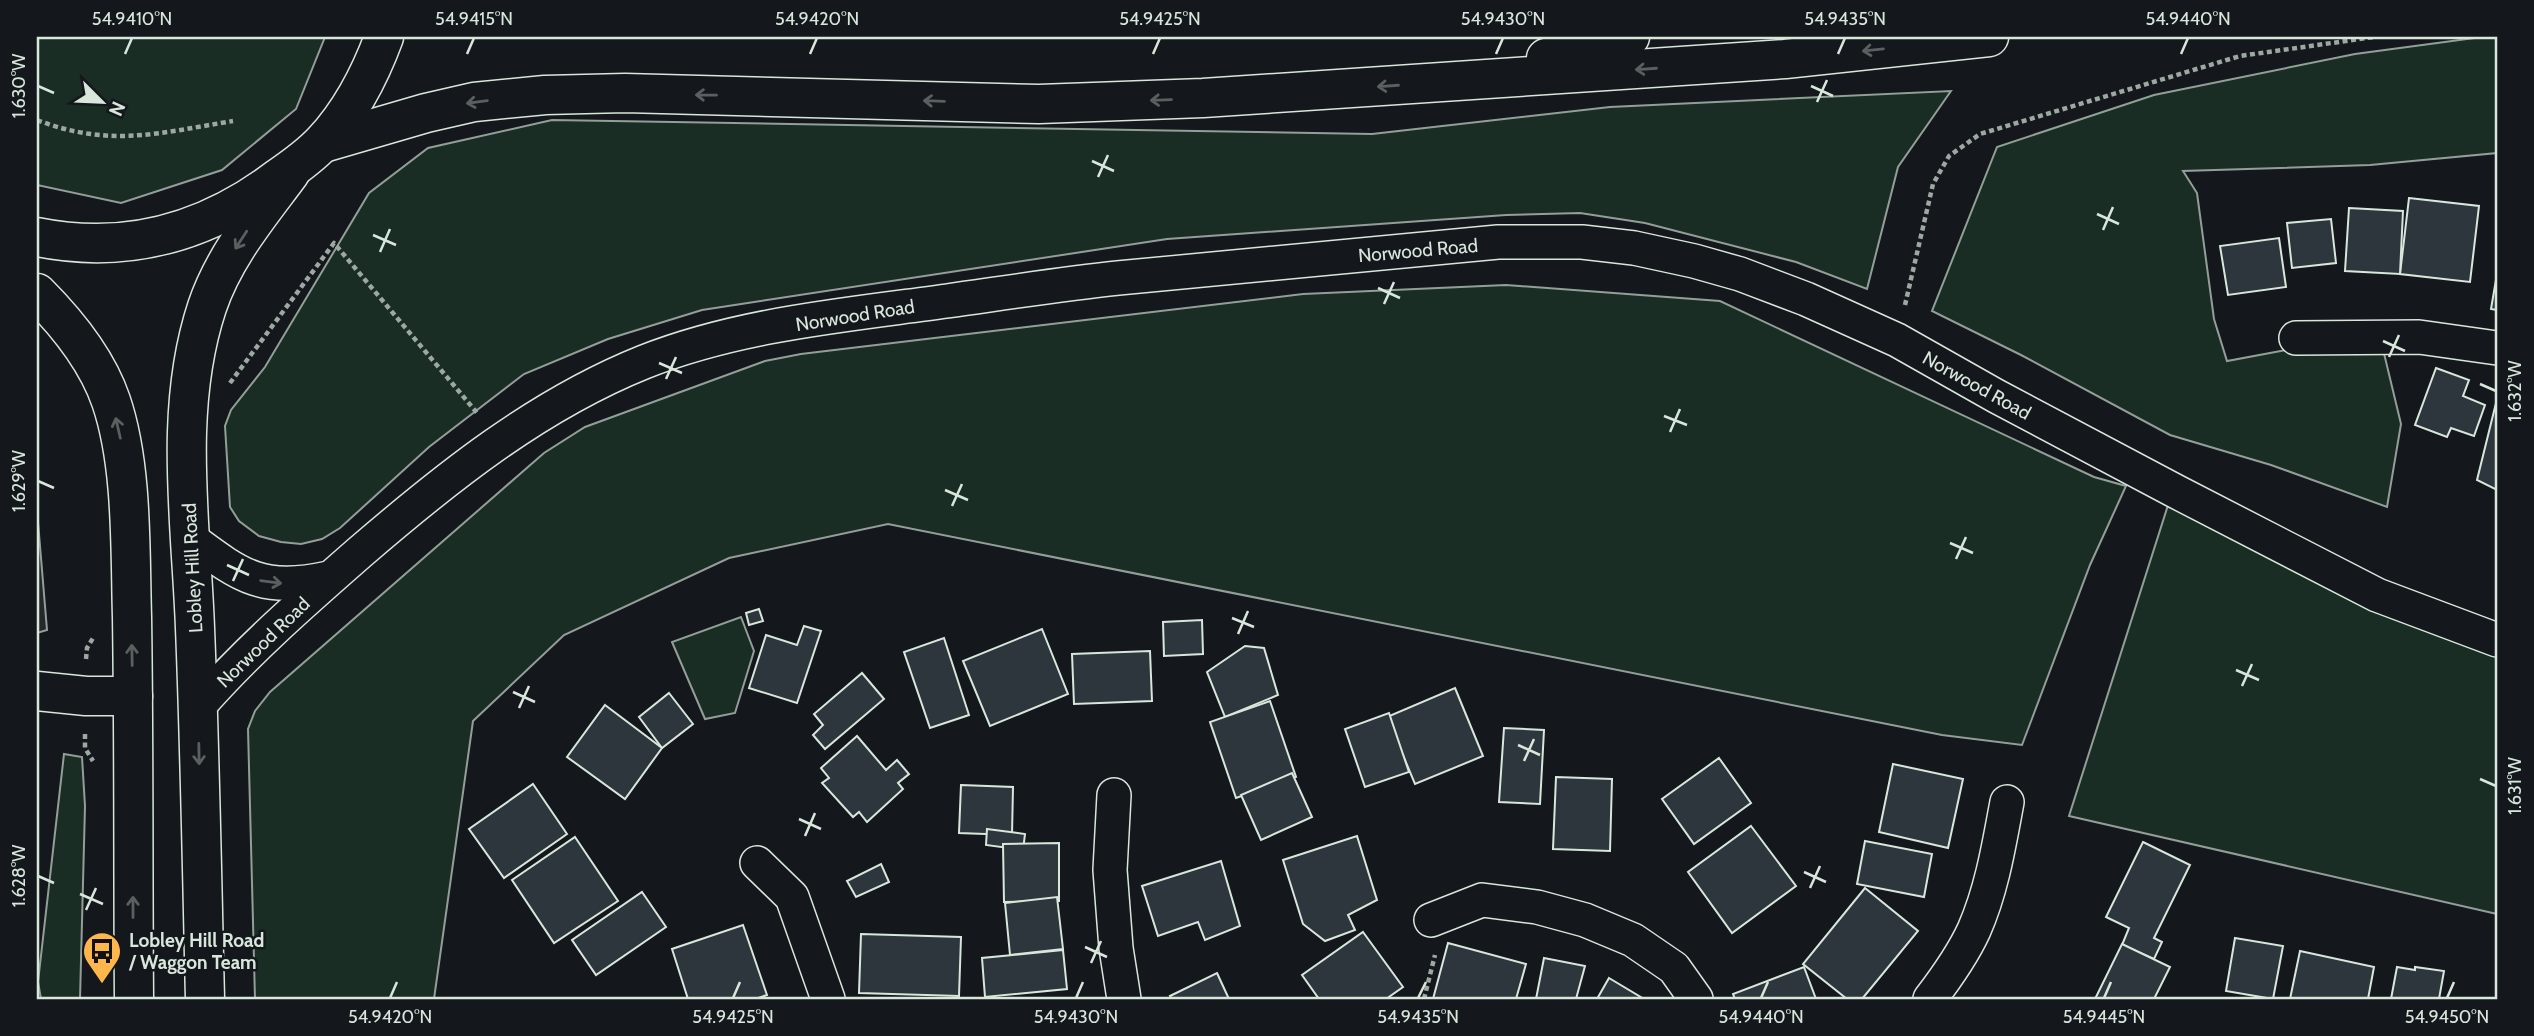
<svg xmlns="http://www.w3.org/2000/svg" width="2534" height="1036" font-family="Cabin,sans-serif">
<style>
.green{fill:#1a2d24;stroke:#939e99;stroke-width:2}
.parking{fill:#24282b;stroke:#939e99;stroke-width:2}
.building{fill:#2c363c;stroke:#d8e6dc;stroke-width:2}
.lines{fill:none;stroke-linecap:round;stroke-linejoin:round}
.minor-casing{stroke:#d8e6dc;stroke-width:36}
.tertiary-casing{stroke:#d8e6dc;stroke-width:41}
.secondary-casing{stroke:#d8e6dc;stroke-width:41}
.trunk-casing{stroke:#d8e6dc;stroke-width:41}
.path{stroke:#9da8a2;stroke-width:4.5;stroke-dasharray:5 3.5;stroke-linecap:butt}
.minor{stroke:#14181c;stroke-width:33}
.tertiary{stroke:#14181c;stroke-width:38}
.secondary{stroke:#14181c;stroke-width:38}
.trunk{stroke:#14181c;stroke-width:38}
.oneway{stroke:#59605f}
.ticks{fill:none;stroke:#d8e6dc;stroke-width:2.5}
.labels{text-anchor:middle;stroke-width:5;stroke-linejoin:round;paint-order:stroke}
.street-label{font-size:19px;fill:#d8e6dc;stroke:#14181c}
.poi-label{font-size:19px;font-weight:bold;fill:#d8e6dc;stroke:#14181c;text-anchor:start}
.neatline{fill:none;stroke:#d8e6dc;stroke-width:2.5}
.ticks-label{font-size:18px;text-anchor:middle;fill:#d8e6dc}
</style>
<rect width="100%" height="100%" fill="#14181c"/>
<g class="green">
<polygon points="37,37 325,37 296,109 222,170 121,203 37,185"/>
<polygon points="2482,37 2497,37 2497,153 2370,165 2183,171 2197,193 2214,319 2227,361 2286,350 2382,345 2401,424 2387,507 2271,465 2170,435 2021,355 1932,311 1997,147 2154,95 2355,54"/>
<polygon points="1951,91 1898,167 1867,289 1796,262 1645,223 1580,213 1506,215 1167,239 702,310 608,339 524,374 429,447 340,528 322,539 301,544 281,542 259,536 239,521 230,507 225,426 231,410 265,367 369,193 428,148 552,120 1372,134 1610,107"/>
<polygon points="1506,285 1720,301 2094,477 2126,486 2090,565 2022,745 1942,735 888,524 729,558 564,635 473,721 434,999 255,999 248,729 255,711 270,692 544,453 585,427 765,361 801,354 1303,294"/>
<polygon points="2169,502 2497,642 2497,914 2069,816"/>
<polygon points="741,617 754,651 735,713 705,719 672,642"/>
<polygon points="64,754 82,757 85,806 80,999 41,999 38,982"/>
</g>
<polygon class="parking" points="37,510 47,630 37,633"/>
<g class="building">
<polygon points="2409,198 2479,206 2470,282 2400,274"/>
<polygon points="2349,208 2403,211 2400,274 2345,271"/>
<polygon points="2331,219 2336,263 2292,268 2287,223"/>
<polygon points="2279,238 2286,287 2228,295 2220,246"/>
<polygon points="2497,274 2497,310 2491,309"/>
<polygon points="2436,368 2469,380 2463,396 2485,405 2474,436 2451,428 2447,437 2415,425"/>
<polygon points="2497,399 2497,490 2477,480"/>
<polygon points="759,609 763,621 749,625 746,613"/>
<polygon points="1202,620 1203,654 1164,656 1163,622"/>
<polygon points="804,626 821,631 797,703 749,688 766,635 797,645"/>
<polygon points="1042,629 1068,694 990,726 963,661"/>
<polygon points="944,638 969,715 930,728 904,652"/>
<polygon points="1245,646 1264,648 1278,695 1225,717 1207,672"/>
<polygon points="1150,651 1152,701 1074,704 1072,654"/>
<polygon points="862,673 884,699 825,749 813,735 823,725 814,714"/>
<polygon points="1455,688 1483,756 1415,784 1387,717"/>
<polygon points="669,693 693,724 662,748 639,717"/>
<polygon points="1270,701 1296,777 1236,798 1210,722"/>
<polygon points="605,705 662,748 625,799 567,757"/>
<polygon points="1389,713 1409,772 1365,787 1345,729"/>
<polygon points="1504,728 1544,730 1540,804 1499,802"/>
<polygon points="857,736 886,770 897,760 909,774 898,783 903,789 867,822 859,812 853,817 822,783 829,778 821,768"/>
<polygon points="1719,758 1751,803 1694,844 1662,799"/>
<polygon points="1893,764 1963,779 1948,848 1879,832"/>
<polygon points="1292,773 1312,817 1261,840 1241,795"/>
<polygon points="1556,777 1612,779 1610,851 1553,849"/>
<polygon points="533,784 567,834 504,878 469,829"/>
<polygon points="961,785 1013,787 1012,835 959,833"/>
<polygon points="1751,826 1796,886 1732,933 1688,872"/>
<polygon points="987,829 1025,834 1023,850 986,845"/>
<polygon points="1357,836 1377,900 1348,915 1355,930 1325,941 1303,924 1283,860"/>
<polygon points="575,837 618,901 554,943 512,880"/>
<polygon points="1865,841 1932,854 1924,897 1857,884"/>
<polygon points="2143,842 2190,865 2154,938 2162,942 2154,959 2122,945 2129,928 2106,917"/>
<polygon points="1059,843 1059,901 1004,902 1003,844"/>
<polygon points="1221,861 1240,926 1205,940 1198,922 1158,936 1142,886"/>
<polygon points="881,864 889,882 856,897 847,881"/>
<polygon points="1865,888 1918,931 1862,999 1847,999 1803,964"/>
<polygon points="642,892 666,927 596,975 572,940"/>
<polygon points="1057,897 1063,949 1010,955 1005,903"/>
<polygon points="743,925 767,995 755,999 688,999 672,949"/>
<polygon points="1363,932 1403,987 1386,999 1319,999 1302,975"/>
<polygon points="861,934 961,937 959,996 859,993"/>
<polygon points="2235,938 2283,946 2273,999 2226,991"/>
<polygon points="1448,943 1526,964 1516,999 1433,999"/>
<polygon points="2122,944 2170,967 2154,999 2095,999"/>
<polygon points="1063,950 1067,989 985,997 982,958"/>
<polygon points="2300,951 2374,967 2368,999 2290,999"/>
<polygon points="1544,958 1585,966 1576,999 1536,999"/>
<polygon points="1804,967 1816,999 1735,999 1733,994"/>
<polygon points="2397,967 2415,970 2415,967 2444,971 2439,999 2391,999"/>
<polygon points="1217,973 1229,999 1172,999 1170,996"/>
<polygon points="1609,978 1644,999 1597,999"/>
</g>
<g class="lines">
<defs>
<g id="minor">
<polyline points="2296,338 2419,337 2497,348"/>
<path d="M 191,539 C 243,578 263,592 329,578"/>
<path d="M 198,707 C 247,651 303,602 359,553 C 446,478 537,405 644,362 C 740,324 846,315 947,301 C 1004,293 1061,284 1118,278 C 1244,265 1371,254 1498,242 L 1582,242 L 1634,248 L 1694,261 L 1740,274 L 1806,299 L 1897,340 L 1996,396 L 2177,492 L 2377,595 L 2497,640"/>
<polyline points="1114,795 1110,870 1116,948 1124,999"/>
<polyline points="757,863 792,897 828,999"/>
<polyline points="1431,920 1482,900 1537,907 1585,920 1633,940 1674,968 1696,999"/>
<path d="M 1930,999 C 1946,978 1963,954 1974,930 C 1992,889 1999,845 2007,802"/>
</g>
<polyline id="tertiary" points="37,691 86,696 133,696"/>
<g id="secondary">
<path d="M 37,293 C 68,324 97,360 111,401 C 133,465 130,551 132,617 C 134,745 133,872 134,999"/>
<path d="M 205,999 C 202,876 200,752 195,628 C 191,522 173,410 207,307 C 224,256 259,215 290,173"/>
</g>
<g id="trunk">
<polyline points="1546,58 1630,37"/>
<polyline points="323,143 426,113 474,102 545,95 625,93 1039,104 1203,98 1785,59 1989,37"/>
<path d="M 37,237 C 126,255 205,233 277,179 C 293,168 310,156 323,142 C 351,112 370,75 384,37"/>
</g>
</defs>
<use href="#minor" class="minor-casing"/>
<use href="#tertiary" class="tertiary-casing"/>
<use href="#secondary" class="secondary-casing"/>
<use href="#trunk" class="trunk-casing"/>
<g class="path">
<path d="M 37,120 C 110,148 159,133 233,121"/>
<polyline points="1905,305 1933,184 1949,156 1980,134 2240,56 2374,37"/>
<polyline points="230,383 334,243 478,414"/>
<polyline points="86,659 87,648 93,638"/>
<polyline points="85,734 85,748 93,761"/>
<polyline points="1424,999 1435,955"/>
</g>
<use href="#minor" class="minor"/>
<use href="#tertiary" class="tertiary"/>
<use href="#secondary" class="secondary"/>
<use href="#trunk" class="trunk"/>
</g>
<defs><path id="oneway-shaft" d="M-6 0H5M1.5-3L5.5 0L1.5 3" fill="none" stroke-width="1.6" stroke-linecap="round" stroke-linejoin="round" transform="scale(1.75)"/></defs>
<g class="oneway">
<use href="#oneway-shaft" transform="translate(1873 50) rotate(174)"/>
<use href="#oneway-shaft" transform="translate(1646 69) rotate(176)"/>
<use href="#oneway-shaft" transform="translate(1388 86) rotate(176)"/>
<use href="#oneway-shaft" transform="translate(706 95) rotate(-179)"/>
<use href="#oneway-shaft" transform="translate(1161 100) rotate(178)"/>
<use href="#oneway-shaft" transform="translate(934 101) rotate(-178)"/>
<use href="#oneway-shaft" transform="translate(477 102) rotate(172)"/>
<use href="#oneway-shaft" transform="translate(241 240) rotate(123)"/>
<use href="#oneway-shaft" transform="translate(118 428) rotate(-103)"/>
<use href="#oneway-shaft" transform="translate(271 582) rotate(8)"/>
<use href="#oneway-shaft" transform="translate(132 655) rotate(-91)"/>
<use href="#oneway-shaft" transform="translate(199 754) rotate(89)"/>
<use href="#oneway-shaft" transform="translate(133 907) rotate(-90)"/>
</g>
<path class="ticks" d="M 125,54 L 132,38M 467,54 L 474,38M 810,54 L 817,38M 1153,54 L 1160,38M 1496,54 L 1503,38M 1838,54 L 1845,38M 2181,54 L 2188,38M 38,86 L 54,93M 1811,86 L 1833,96M 1817,102 L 1827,80M 1092,161 L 1114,171M 1098,177 L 1108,155M 2097,214 L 2119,224M 2103,230 L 2113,207M 373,235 L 396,245M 380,252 L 390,229M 1378,288 L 1400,298M 1384,304 L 1394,282M 2383,341 L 2405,351M 2389,357 L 2399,335M 659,363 L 682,373M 666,379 L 676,357M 2480,384 L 2496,391M 1664,416 L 1687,425M 1670,432 L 1680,409M 38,481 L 54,488M 945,490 L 968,500M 952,506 L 962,484M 1950,543 L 1973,553M 1956,559 L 1966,537M 227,565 L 249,575M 233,581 L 243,559M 1232,618 L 1254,627M 1238,634 L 1248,611M 2236,670 L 2259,680M 2242,686 L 2252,664M 513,692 L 535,702M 519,708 L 529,686M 1518,745 L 1540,755M 1524,761 L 1534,739M 2480,779 L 2496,786M 799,819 L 821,829M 805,836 L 815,813M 1804,872 L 1826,882M 38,876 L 54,883M 1810,888 L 1820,866M 80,894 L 103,904M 86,910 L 96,888M 1085,947 L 1107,957M 1091,963 L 1101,941M 390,998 L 397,982M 733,998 L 740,982M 1076,998 L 1083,982M 1418,998 L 1426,982M 1761,998 L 1768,982M 2104,998 L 2111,982M 2447,998 L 2454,982"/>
<defs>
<symbol id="bus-pin" viewBox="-11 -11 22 30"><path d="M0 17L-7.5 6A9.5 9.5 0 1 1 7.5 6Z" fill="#ffb74d" stroke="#14181c"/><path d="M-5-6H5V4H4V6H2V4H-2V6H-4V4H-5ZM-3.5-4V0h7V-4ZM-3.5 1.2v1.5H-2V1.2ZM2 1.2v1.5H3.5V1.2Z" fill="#111"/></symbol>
</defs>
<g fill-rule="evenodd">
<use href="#bus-pin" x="80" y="929" width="44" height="60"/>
</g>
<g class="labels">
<g class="street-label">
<text transform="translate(1418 250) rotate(-5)" y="7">Norwood Road</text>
<text transform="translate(855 315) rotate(-9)" y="7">Norwood Road</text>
<text transform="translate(1977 385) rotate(29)" y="7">Norwood Road</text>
<text transform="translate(192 568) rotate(-93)" y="7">Lobley Hill Road</text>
<text transform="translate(263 642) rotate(-44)" y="7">Norwood Road</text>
</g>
<g class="poi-label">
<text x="129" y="947">Lobley Hill Road<tspan x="129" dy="22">/ Waggon Team</tspan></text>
</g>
</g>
<rect width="2534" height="1036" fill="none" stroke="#14181c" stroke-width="77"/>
<g transform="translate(102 102) rotate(114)" stroke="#14181c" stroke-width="5" paint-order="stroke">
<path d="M0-5L12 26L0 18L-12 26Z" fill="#d8e6dc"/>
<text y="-10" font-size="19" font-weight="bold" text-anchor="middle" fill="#d8e6dc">N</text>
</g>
<rect x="38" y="38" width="2458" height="960" class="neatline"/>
<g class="ticks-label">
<text x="132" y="25">54.9410°N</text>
<text x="474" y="25">54.9415°N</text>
<text x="817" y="25">54.9420°N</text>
<text x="1160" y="25">54.9425°N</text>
<text x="1503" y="25">54.9430°N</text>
<text x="1845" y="25">54.9435°N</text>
<text x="2188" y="25">54.9440°N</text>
<text transform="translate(19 86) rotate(-90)" y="6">1.630°W</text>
<text transform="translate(2515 391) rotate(-90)" y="6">1.632°W</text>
<text transform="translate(19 481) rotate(-90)" y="6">1.629°W</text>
<text transform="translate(2515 786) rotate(-90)" y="6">1.631°W</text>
<text transform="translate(19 876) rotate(-90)" y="6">1.628°W</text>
<text x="390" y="1023">54.9420°N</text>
<text x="733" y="1023">54.9425°N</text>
<text x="1076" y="1023">54.9430°N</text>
<text x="1418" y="1023">54.9435°N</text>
<text x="1761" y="1023">54.9440°N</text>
<text x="2104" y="1023">54.9445°N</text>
<text x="2447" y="1023">54.9450°N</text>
</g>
</svg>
